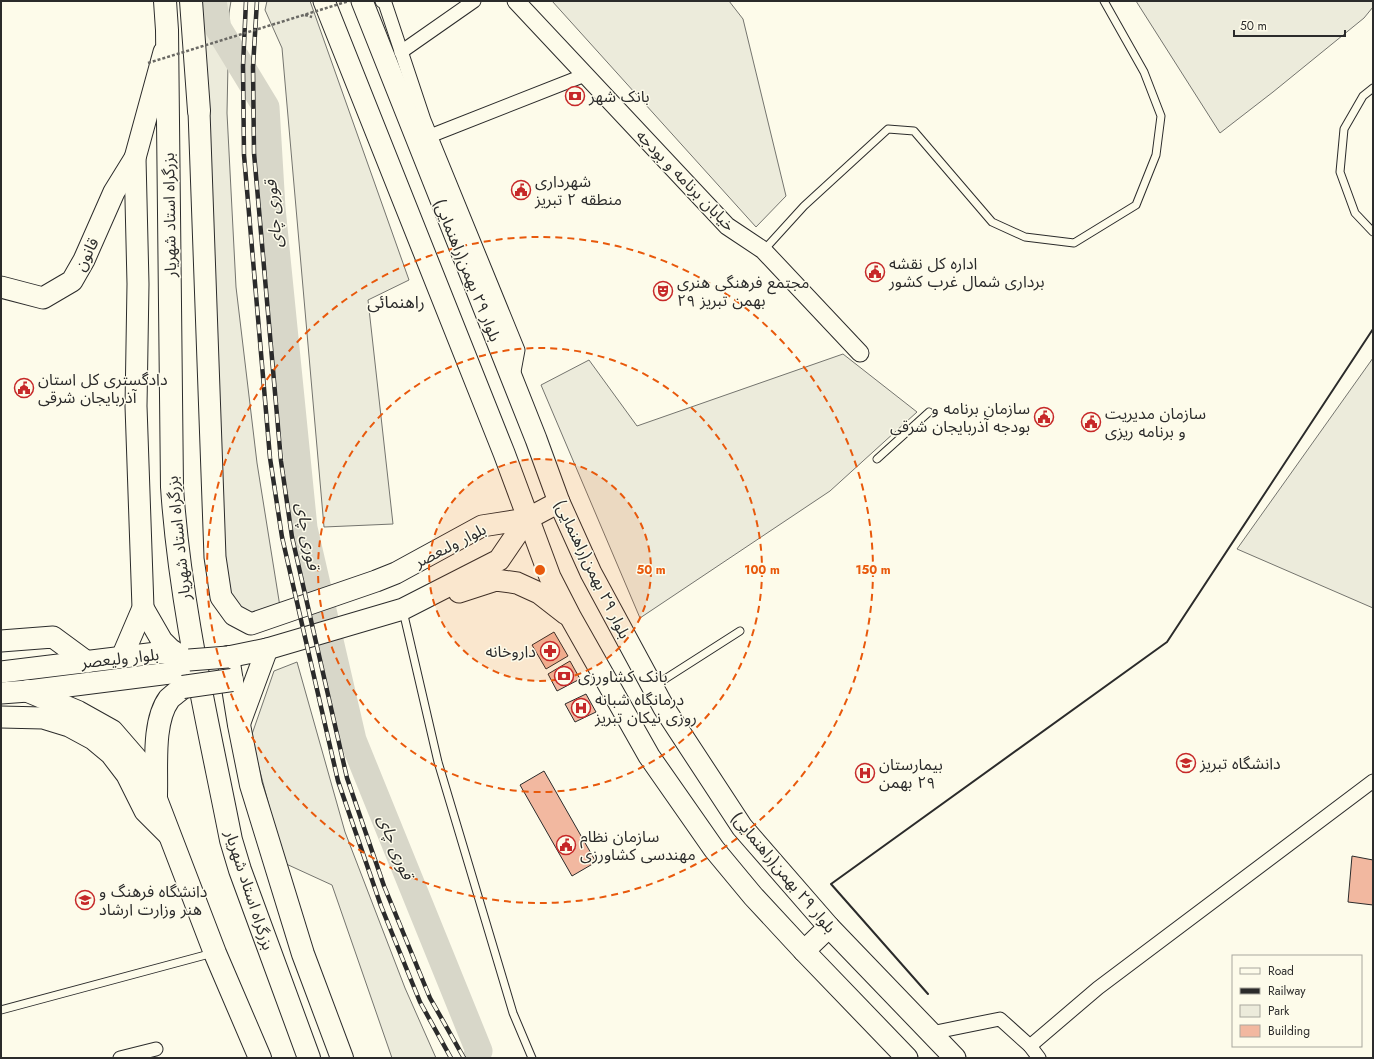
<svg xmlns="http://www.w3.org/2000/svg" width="1374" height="1059" font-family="Jost,'Noto Sans Arabic',sans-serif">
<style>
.green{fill:#ecebdb;stroke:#74746e}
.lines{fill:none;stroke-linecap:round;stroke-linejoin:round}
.river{stroke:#d8d7c9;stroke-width:27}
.building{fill:#f2b8a0;stroke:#2b2b2b}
.service-casing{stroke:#2b2b2b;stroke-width:9}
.minor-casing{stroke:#2b2b2b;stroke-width:15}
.tertiary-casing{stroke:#2b2b2b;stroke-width:19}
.primary-casing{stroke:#2b2b2b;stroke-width:23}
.trunk-casing{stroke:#2b2b2b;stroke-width:24}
.path{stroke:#6a6964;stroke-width:2.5;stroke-dasharray:3 2;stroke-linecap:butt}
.service{stroke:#fdfbea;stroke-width:7}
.minor{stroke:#fdfbea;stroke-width:13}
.tertiary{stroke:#fdfbea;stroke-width:17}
.primary{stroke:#fdfbea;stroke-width:21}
.trunk{stroke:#fdfbea;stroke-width:22}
.rail-casing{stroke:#2b2b2b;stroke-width:4.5}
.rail{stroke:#fdfbea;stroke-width:3;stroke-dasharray:9;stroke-linecap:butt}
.primary-bridge-casing{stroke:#2b2b2b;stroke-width:23;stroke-linecap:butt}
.trunk-bridge-casing{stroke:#2b2b2b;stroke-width:24;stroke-linecap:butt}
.path-bridge{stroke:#6a6964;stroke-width:2.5;stroke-dasharray:3 2;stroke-linecap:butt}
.primary-bridge{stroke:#fdfbea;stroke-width:21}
.trunk-bridge{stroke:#fdfbea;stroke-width:22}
.wall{stroke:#2b2b2b;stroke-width:2}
.ring{fill:none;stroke:#e8590c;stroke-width:2;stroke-dasharray:7 5}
.labels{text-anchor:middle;stroke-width:3;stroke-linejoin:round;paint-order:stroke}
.poi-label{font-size:16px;fill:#2b2b2b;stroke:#fdfbea;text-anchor:start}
.street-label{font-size:16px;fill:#2b2b2b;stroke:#fdfbea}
.water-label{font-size:17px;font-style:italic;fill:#2b2b2b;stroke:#fdfbea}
.neighbourhood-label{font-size:17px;fill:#2b2b2b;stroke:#fdfbea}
.centre{fill:#e8590c;stroke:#fdfbea;stroke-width:2}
.ring-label{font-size:12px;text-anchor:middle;font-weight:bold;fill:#e8590c;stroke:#fdfbea;stroke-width:3;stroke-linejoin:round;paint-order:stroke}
</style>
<rect width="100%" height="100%" fill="#fdfbea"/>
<g class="green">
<polygon points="194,1 231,1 229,13 227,113 236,287 257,463 281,613 255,617 241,611 229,597 224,570"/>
<polygon points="267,1 310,1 409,280 368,300 393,524 324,527 282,48 265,10"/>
<polygon points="552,1 729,1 743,19 786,196 756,227"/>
<polygon points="1136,1 1373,1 1373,7 1364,18 1273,92 1220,133"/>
<polygon points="843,354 917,412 830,491 640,618 541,385 589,360 637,426"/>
<polygon points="1373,358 1373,608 1237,549"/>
<polygon points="297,662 345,832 405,988 436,1058 392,1058 332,885 284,863 251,737 274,671"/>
</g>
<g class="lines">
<polyline class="river" points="213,1 218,28 266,107 272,208 304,528 353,740 479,1051 476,1058"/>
</g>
<g class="building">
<polygon points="554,632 568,656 546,669 532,645"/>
<polygon points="570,661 580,679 557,691 548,674"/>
<polygon points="586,694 596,712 575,722 565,704"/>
<polygon points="544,771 596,862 572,876 520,785"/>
<polygon points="1352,856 1373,860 1373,905 1348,902"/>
</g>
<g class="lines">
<defs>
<g id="service">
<polyline points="1373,88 1363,96 1344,129 1340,172 1355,213 1373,232"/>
<polyline points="764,250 804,206 888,129 914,131 992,222 1025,237 1074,243 1136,205 1156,155 1161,116 1144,72 1104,1"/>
<polyline points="877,459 929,412"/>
<polyline points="403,611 438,762 513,1013 532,1058"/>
<polyline points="654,686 740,631"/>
<polyline points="1,1010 213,953"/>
</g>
<g id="minor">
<polyline points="382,1 385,3 424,120 518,350 513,377"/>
<polyline points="401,52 474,1"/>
<polyline points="430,136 585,75"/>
<polyline points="931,1033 1000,1019 1030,1046 1039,1058"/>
<polyline points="1030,1046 1098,988 1373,781"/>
<polyline points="120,1058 156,1049"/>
</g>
<polyline id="tertiary" points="516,1 727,226 763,250 860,353"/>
<g id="primary">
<polyline points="324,1 504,453 550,577 571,618 649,756 714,849 753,896 804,951 907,1058"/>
<polyline points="362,1 536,439 559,502 591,573 664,708 742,827 829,927 955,1058"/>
<polyline points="199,111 215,557 221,597 234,615 251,624 376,581 396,573 482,526 527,519 559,502"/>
<polyline points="1,287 43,298 72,281 84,260 114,192 135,158"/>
<polyline points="459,592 496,580 517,583 539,593 566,614"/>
<polyline points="143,608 162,641 170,649 181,656"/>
<polyline points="1,641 53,637 87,662"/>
<polyline points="122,657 143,608 136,406 138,284 135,158 164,52"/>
<polyline points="228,657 267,649 403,609 499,560 527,519"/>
<polyline points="1,672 165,652 189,660"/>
<polyline points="1,693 28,691 170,673 189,660"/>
<polyline points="1,717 43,718 69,726 93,739 111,754 127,775 145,811 170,836"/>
<polyline points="239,725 267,649"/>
<polyline points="804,951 829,927"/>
</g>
<g id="trunk">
<path d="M 165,1 L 167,30 L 172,487 C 180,606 208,723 231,840 L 240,870 L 309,1058"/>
<polyline points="191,1 199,111"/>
<polyline points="228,657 239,725 251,785 303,954 342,1058"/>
<polyline points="28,691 78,712 112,731 138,761 156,799 215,953 260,1058"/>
<path d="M 156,795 C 157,768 152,722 169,699 C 173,695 179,691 183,687"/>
</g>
</defs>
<use href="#service" class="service-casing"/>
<use href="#minor" class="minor-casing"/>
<use href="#tertiary" class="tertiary-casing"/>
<use href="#primary" class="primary-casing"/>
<use href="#trunk" class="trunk-casing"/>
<polyline class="path" points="305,15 312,17"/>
<use href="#service" class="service"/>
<use href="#minor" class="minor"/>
<use href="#tertiary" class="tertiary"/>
<use href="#primary" class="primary"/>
<use href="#trunk" class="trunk"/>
<defs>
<g id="rail">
<polyline points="246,1 243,66 244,155 270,458 282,537 338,781 381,906 420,1002 451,1058"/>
<polyline points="257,1 253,67 254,153 281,461 292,537 347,778 384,886 430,998 464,1058"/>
</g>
</defs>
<use href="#rail" class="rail-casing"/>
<use href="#rail" class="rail"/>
<defs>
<polyline id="primary-bridge" points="189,660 228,657"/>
<polyline id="trunk-bridge" points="183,687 232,680"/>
</defs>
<use href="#primary-bridge" class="primary-bridge-casing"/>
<use href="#trunk-bridge" class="trunk-bridge-casing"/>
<polyline class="path-bridge" points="148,63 349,1"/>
<use href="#primary-bridge" class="primary-bridge"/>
<use href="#trunk-bridge" class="trunk-bridge"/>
<polyline class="wall" points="928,994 831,884 1167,642 1373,329"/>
</g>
<circle cx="540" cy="570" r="111" fill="#e8590c" fill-opacity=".12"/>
<g class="ring">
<circle cx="540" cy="570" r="111"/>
<circle cx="540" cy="570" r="222"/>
<circle cx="540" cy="570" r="333"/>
</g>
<defs>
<symbol id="bank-ring" viewBox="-11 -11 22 22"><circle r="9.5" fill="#fdfbea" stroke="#c62828" stroke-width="1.5"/><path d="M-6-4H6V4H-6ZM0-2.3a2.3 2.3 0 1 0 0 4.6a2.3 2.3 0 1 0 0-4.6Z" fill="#c62828"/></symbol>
<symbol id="civic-ring" viewBox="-11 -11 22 22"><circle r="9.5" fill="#fdfbea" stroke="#c62828" stroke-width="1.5"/><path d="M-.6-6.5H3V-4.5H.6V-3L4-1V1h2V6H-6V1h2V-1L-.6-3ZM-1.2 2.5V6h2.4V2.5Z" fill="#c62828"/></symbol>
<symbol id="theatre-ring" viewBox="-11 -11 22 22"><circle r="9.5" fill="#fdfbea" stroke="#c62828" stroke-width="1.5"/><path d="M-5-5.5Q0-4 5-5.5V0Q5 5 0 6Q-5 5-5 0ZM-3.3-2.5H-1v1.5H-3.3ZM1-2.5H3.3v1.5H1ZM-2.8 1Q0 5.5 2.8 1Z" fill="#c62828"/></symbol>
<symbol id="pharmacy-ring" viewBox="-11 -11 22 22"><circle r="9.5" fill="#fdfbea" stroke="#c62828" stroke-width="1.5"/><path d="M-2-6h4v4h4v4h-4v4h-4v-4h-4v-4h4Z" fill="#c62828"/></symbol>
<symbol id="hospital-ring" viewBox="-11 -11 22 22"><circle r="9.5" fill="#fdfbea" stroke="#c62828" stroke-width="1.5"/><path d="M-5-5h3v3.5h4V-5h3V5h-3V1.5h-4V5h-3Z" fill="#c62828"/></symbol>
<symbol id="university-ring" viewBox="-11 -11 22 22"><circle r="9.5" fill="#fdfbea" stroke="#c62828" stroke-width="1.5"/><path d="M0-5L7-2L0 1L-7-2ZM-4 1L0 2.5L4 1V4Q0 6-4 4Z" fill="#c62828"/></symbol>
</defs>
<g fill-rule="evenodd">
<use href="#bank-ring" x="564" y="85" width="22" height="22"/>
<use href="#civic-ring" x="510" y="179" width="22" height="22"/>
<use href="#civic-ring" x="864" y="261" width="22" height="22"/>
<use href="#theatre-ring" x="652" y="280" width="22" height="22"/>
<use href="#civic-ring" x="13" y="377" width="22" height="22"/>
<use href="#civic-ring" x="1033" y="406" width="22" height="22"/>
<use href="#civic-ring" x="1080" y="411" width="22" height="22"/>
<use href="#pharmacy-ring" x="539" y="640" width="22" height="22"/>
<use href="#bank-ring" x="553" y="665" width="22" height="22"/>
<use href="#hospital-ring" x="570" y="697" width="22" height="22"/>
<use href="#university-ring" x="1175" y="752" width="22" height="22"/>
<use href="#hospital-ring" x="854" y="762" width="22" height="22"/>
<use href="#civic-ring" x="555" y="834" width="22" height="22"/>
<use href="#university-ring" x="74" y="889" width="22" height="22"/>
</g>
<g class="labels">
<g class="poi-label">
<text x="589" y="102">بانک شهر</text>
<text x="535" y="187">شهرداری<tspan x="535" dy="18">منطقه ۲ تبریز</tspan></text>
<text x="889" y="269">اداره کل نقشه<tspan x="889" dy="18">برداری شمال غرب کشور</tspan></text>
<text x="677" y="288">مجتمع فرهنگی هنری<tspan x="677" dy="18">۲۹ بهمن تبریز</tspan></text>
<text x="38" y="385">دادگستری کل استان<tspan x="38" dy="18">آذربایجان شرقی</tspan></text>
<text x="1030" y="414" text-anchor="end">سازمان برنامه و<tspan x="1030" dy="18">بودجه آذربایجان شرقی</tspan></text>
<text x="1105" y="419">سازمان مدیریت<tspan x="1105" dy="18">و برنامه ریزی</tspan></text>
<text x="536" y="657" text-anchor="end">داروخانه</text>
<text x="578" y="682">بانک کشاورزی</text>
<text x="595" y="705">درمانگاه شبانه<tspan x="595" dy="18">روزی نیکان تبریز</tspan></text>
<text x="1200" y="769">دانشگاه تبریز</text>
<text x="879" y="770">بیمارستان<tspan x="879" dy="18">٢٩ بهمن</tspan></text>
<text x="580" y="842">سازمان نظام<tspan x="580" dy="18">مهندسی کشاورزی</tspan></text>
<text x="99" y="897">دانشگاه فرهنگ و<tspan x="99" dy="18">هنر وزارت ارشاد</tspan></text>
</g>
<g class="street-label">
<text transform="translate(686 180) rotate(46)" y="6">خیابان برنامه و بودجه</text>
<text transform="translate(169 215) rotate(-91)" y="6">بزرگراه استاد شهریار</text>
<text transform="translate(86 254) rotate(-63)" y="6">قانون</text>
<text transform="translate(468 270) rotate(68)" y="6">بلوار ٢٩ بهمن(راهنمایی)</text>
<text transform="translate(178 538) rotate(-96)" y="6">بزرگراه استاد شهریار</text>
<text transform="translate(450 545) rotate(-27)" y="6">بلوار ولىعصر</text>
<text transform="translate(593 569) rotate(64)" y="6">بلوار ٢٩ بهمن(راهنمایی)</text>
<text transform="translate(120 658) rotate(-6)" y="6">بلوار ولیعصر</text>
<text transform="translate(784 872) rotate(50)" y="6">بلوار ٢٩ بهمن(راهنمایی)</text>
<text transform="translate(250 890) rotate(72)" y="6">بزرگراه استاد شهریار</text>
</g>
<g class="water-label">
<text transform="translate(273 214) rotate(-95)" y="6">قوری چای</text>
<text transform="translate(308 536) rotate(80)" y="6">قوری چای</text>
<text transform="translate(396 847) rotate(68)" y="6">قوری چای</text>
</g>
<g class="neighbourhood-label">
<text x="396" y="308">راهنمائی</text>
</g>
</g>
<circle cx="540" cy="570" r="6" class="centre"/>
<g class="ring-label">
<text x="651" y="574">50 m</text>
<text x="762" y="574">100 m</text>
<text x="873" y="574">150 m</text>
</g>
<rect width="1374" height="1059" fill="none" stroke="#2b2b2b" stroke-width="4"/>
<rect x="1232" y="955" width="130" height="92" fill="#fdfbea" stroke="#a9a89e"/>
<rect x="1240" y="968" width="20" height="6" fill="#fdfbea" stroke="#a9a89e"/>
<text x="1268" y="975" font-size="12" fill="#2b2b2b">Road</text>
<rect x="1240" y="988" width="20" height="6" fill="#2b2b2b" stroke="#a9a89e"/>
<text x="1268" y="995" font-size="12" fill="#2b2b2b">Railway</text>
<rect x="1240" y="1005" width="20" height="12" fill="#ecebdb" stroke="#a9a89e"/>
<text x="1268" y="1015" font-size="12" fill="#2b2b2b">Park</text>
<rect x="1240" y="1025" width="20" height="12" fill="#f2b8a0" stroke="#a9a89e"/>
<text x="1268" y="1035" font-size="12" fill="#2b2b2b">Building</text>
<path d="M1234 30v6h111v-6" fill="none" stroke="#2b2b2b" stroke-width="2"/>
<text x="1240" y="30" font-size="12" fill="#2b2b2b" stroke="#fdfbea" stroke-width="3" paint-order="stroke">50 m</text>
</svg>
